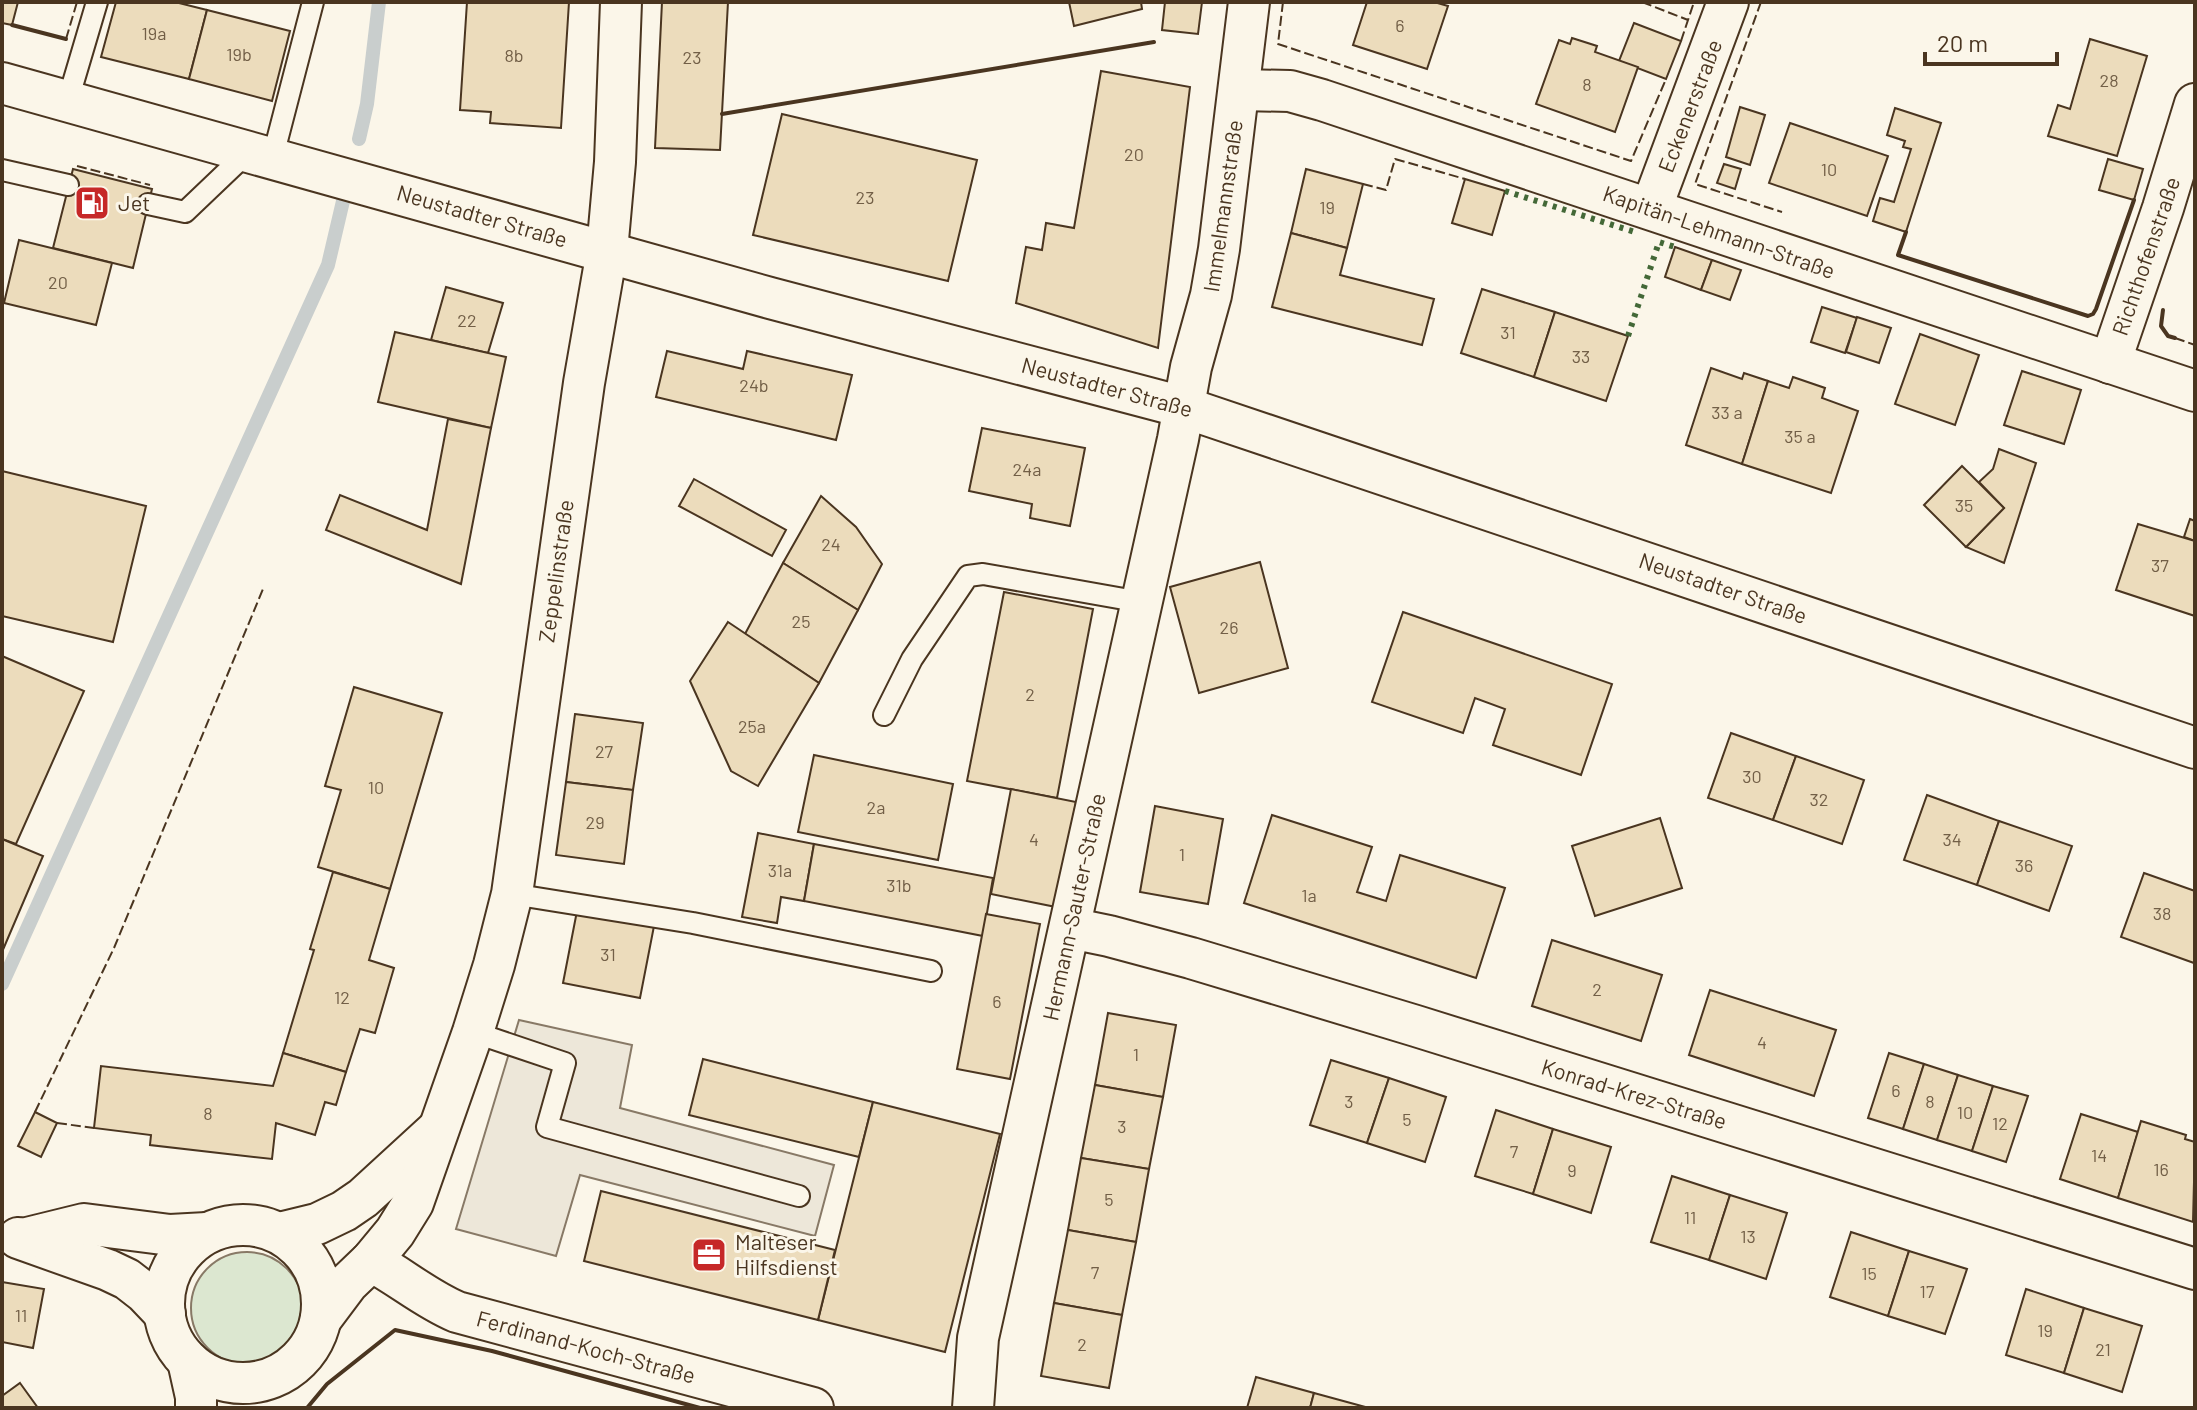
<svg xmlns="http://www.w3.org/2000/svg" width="2197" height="1410" font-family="Barlow,sans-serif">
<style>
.green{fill:#dce7d0;stroke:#887966;stroke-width:2}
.parking{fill:#ede7d9;stroke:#887966;stroke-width:2}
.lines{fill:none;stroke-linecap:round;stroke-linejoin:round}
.stream{stroke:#c9cecd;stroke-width:14}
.building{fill:#ecdcbc;stroke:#4a3520;stroke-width:2}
.lane-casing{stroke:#4a3520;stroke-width:24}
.street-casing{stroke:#4a3520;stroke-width:44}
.lane{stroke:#fbf6e9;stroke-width:20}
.street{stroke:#fbf6e9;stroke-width:40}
.hedge{stroke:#436837;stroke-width:6;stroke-dasharray:4 6;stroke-linecap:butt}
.fence{stroke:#4a3520;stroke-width:2;stroke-dasharray:10 4;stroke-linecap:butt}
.wall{stroke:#4a3520;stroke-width:4}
.labels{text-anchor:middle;stroke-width:6;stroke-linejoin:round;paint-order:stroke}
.number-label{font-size:18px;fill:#725f47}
.street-label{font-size:22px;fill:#4a3520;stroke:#fbf6e9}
.poi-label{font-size:22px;fill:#4a3520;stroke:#fbf6e9;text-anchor:start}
</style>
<rect width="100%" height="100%" fill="#fbf6e9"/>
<circle class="green" cx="247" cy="1308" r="56"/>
<polygon class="parking" points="519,1020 632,1045 620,1108 834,1165 815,1236 580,1175 556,1256 456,1229"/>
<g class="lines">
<g class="stream">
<polyline points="359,139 367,104 379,2"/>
<polyline points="2,984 328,265 347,184"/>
</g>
</g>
<g class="building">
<polygon points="2,2 18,2 12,25 2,23"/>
<polygon points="116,2 175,2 207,10 189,79 101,57"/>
<polygon points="467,2 569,2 561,128 490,123 491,112 460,110"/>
<polygon points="662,2 728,2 720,150 655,148"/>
<polygon points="1069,2 1141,2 1142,9 1074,26"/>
<polygon points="1165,2 1202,2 1198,34 1162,30"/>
<polygon points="1367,2 1434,2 1448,6 1427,69 1353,45"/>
<polygon points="207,10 290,31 272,101 189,79"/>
<polygon points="1634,23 1681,41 1666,79 1619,61"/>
<polygon points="1572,38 1597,46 1595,52 1638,67 1615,132 1536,104 1559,40 1570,44"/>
<polygon points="2090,39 2147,56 2117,156 2048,136 2058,105 2070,109"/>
<polygon points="1101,71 1190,87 1158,348 1016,303 1026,247 1042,250 1046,223 1074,228"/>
<polygon points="1740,107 1765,115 1750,165 1726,157"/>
<polygon points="1895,108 1941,123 1906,232 1873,221 1880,198 1894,202 1911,149 1903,147 1905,141 1887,135"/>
<polygon points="782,114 977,160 948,281 753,235"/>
<polygon points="1790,123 1888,156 1867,216 1769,183"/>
<polygon points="2108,159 2143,169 2134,200 2099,190"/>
<polygon points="1724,164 1741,169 1735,189 1717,183"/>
<polygon points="73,169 152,189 133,268 53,248"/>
<polygon points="1306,169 1363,184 1347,248 1291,233"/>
<polygon points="1465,179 1505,191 1492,235 1452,223"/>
<polygon points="1291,233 1347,248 1340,275 1434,299 1422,345 1272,307"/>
<polygon points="19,240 112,263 96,325 4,303"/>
<polygon points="1675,247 1712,260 1701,290 1665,277"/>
<polygon points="1712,260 1741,270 1730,300 1701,290"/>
<polygon points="446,287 503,303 488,353 431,340"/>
<polygon points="1482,289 1555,312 1534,377 1461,353"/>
<polygon points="1822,307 1857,318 1845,353 1811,342"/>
<polygon points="1555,312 1628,336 1606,401 1534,377"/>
<polygon points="1857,317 1891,328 1879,363 1846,352"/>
<polygon points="395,332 506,357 491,428 378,402"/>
<polygon points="1920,334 1979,355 1955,425 1895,404"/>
<polygon points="667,351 743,369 747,351 852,375 836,440 656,397"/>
<polygon points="1711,368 1742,379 1744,373 1768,381 1742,464 1686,445"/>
<polygon points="2022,371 2081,390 2064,444 2004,425"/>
<polygon points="1793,377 1825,388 1822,398 1858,411 1831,493 1742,464 1768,381 1789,388"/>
<polygon points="448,419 491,428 461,584 326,530 340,495 427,530"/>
<polygon points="982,428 1085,448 1070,526 1030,518 1032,504 969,491"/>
<polygon points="1999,449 2036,463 2004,563 1966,547 2004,508 1979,482 1993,469"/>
<polygon points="1962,466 2004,508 1966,547 1924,505"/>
<polygon points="2,471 146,506 113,642 2,616"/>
<polygon points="694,479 786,530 772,556 679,506"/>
<polygon points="821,496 856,527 882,564 858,610 783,563"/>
<polygon points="2190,519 2195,521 2195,541 2184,537"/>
<polygon points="2138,524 2195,541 2195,616 2116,590"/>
<polygon points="1260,562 1288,668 1199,693 1170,587"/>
<polygon points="783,563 858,610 819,683 745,634"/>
<polygon points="1004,592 1093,609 1057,798 967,781"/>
<polygon points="1403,612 1612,684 1581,775 1493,745 1505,709 1475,698 1463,733 1372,702"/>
<polygon points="728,622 819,683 758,786 731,771 690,681"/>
<polygon points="2,656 84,691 16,844 2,839"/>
<polygon points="354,687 442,713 390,889 318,867 341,790 325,786"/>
<polygon points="575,714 643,723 633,790 566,782"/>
<polygon points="1731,733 1796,756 1773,820 1708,798"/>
<polygon points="814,755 953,784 938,860 798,832"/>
<polygon points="1796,756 1864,780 1842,844 1773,820"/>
<polygon points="566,782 633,790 624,864 556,855"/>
<polygon points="1011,789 1076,802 1056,907 991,894"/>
<polygon points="1927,795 1999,821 1977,885 1904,860"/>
<polygon points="1155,806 1223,819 1208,904 1140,892"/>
<polygon points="1272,815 1372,847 1357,892 1386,901 1400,855 1505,888 1476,978 1244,903"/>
<polygon points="1660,818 1682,888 1595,916 1572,846"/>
<polygon points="1999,821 2072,846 2049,911 1977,885"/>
<polygon points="758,833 814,844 804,901 781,897 777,923 742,917"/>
<polygon points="2,839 43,856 2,952"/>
<polygon points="814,844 993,878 983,936 804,901"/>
<polygon points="333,872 390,889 369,960 394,968 375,1033 360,1029 346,1072 283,1053 314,950 310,949"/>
<polygon points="2144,873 2195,891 2194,963 2121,937"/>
<polygon points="577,911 654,926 640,998 563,983"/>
<polygon points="986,914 1040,924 1010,1079 957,1069"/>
<polygon points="1552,940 1662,975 1641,1041 1532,1006"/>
<polygon points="1710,990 1836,1030 1814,1096 1689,1055"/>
<polygon points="1108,1013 1176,1025 1163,1097 1095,1085"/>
<polygon points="283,1053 346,1072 336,1105 325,1102 315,1135 276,1123 272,1159 150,1145 151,1135 94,1128 101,1066 273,1086"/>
<polygon points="1889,1053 1924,1064 1903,1129 1868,1118"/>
<polygon points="703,1059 873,1102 859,1157 689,1115"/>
<polygon points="1331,1060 1389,1078 1367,1143 1310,1125"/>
<polygon points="1924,1064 1958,1075 1937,1140 1903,1129"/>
<polygon points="1958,1075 1993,1086 1972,1151 1937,1140"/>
<polygon points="1389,1078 1446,1097 1425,1162 1367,1143"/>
<polygon points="1095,1085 1163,1097 1149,1169 1081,1158"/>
<polygon points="1993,1086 2028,1096 2006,1162 1972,1151"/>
<polygon points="873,1102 1000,1134 945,1352 818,1320"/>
<polygon points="1496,1110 1553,1129 1533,1194 1475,1176"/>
<polygon points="35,1112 57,1123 41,1157 18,1146"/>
<polygon points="2081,1114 2138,1132 2118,1198 2060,1179"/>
<polygon points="2141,1121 2186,1135 2185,1139 2195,1142 2193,1222 2118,1198"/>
<polygon points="1553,1129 1611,1147 1591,1213 1533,1194"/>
<polygon points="1081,1158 1149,1169 1136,1242 1068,1230"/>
<polygon points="1672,1176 1730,1195 1709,1260 1651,1242"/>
<polygon points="601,1191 835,1250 818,1320 584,1261"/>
<polygon points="1730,1195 1787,1213 1766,1279 1709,1260"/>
<polygon points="1068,1230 1136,1242 1122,1315 1054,1303"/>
<polygon points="1851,1232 1909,1251 1888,1316 1830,1297"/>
<polygon points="1909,1251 1967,1269 1945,1334 1888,1316"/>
<polygon points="2,1282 44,1289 33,1348 2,1342"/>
<polygon points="2026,1289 2084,1308 2064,1373 2006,1355"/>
<polygon points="1054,1303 1122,1315 1109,1388 1041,1376"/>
<polygon points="2084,1308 2142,1326 2122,1392 2064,1373"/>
<polygon points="1256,1377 1314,1393 1310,1408 1247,1408"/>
<polygon points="20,1383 38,1408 2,1408 2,1396"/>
<polygon points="1314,1393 1369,1408 1310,1408"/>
</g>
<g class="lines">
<defs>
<g id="lane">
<polyline points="68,100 97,2"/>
<polyline points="273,156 313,2"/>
<polyline points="2,170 68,185"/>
<polyline points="148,204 185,212 249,151"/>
<polyline points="884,715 912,659 968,576 983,574 1141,602"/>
<polyline points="512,894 693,923 931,971"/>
<polyline points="473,1032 565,1063 547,1127 799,1196"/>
</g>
<g id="street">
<polyline points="2,83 770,298 1183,407 2195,748"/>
<polyline points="1240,90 1290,91 1322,100 2195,391"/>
<polyline points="1651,209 1728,2"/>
<polyline points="2110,363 2163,208 2195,104"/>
<polyline points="1070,928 1109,936 1191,958 1416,1026 2195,1269"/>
<circle cx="243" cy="1304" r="79"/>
<polyline points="280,1233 317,1224 344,1211 363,1198 435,1132"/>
<polyline points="18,1238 108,1270 127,1279 145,1293 165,1314"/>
<polyline points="23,1239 84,1224 170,1235 207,1233"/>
<path d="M 371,1261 C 401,1277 426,1299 457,1312 L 813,1408"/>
<polyline points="321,1319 348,1283 371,1261 395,1232 413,1203 473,1032 494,965 512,894 584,383 607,251 615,162 621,2"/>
<polyline points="188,1361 196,1397 196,1408"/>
<polyline points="973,1408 978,1338 1178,439 1191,367 1211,295 1219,249 1249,2"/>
</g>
</defs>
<use href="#lane" class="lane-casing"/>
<use href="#street" class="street-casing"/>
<use href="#lane" class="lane"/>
<use href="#street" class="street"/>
<g class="hedge">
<polyline points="1505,191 1635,232"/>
<polyline points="1628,336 1659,242 1675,247"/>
</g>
<g class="fence">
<polyline points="1283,2 1278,44 1631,161 1666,79"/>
<polyline points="1642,2 1688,20"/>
<polyline points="1761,2 1695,184 1782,212"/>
<polyline points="66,39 77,2"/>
<polyline points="1681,41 1694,2"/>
<polyline points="77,166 150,185"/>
<polyline points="1363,184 1386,190 1395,159 1465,179"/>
<polyline points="2175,338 2195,345"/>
<polyline points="35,1112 114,948 263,589"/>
<polyline points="57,1123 94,1128"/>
</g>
<g class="wall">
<polyline points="12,25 66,39"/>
<polyline points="722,114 1154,42"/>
<polyline points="1906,232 1898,255 2088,316 2093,314 2096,309 2134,200"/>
<polyline points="2163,310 2161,326 2168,336 2175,338"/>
<polyline points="307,1408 327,1384 395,1330 492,1351 700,1408"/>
</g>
</g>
<defs>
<symbol id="fuel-square" viewBox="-11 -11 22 22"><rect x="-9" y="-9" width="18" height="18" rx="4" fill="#c62828" stroke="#fbf6e9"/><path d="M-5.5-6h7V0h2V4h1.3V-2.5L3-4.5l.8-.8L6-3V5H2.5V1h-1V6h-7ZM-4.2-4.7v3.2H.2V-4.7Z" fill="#fff"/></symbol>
<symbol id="office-square" viewBox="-11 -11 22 22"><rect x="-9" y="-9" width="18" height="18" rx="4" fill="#c62828" stroke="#fbf6e9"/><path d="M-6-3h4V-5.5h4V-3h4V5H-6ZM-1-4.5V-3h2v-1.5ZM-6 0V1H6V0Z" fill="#fff"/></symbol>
</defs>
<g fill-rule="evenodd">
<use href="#fuel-square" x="72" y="183" width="40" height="40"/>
<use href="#office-square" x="689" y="1235" width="40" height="40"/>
</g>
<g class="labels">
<g class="number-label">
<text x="1400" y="32">6</text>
<text x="154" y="40">19a</text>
<text x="239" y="61">19b</text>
<text x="514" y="62">8b</text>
<text x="692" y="64">23</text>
<text x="2109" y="87">28</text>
<text x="1587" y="91">8</text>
<text x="1134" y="161">20</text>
<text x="1829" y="176">10</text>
<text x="865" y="204">23</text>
<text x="1327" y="214">19</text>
<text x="58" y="289">20</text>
<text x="467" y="327">22</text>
<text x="1508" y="339">31</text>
<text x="1581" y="363">33</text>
<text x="754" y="392">24b</text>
<text x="1727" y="419">33 a</text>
<text x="1800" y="443">35 a</text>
<text x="1027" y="476">24a</text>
<text x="1964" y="512">35</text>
<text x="831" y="551">24</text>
<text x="2160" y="572">37</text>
<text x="801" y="628">25</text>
<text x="1229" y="634">26</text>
<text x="1030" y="701">2</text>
<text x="752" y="733">25a</text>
<text x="604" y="758">27</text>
<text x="1752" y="783">30</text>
<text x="376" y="794">10</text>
<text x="1819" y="806">32</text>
<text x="876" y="814">2a</text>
<text x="595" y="829">29</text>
<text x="1034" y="846">4</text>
<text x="1952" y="846">34</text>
<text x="1182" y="861">1</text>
<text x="2024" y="872">36</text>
<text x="780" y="877">31a</text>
<text x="899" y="892">31b</text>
<text x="1309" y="902">1a</text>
<text x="2162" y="920">38</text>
<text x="608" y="961">31</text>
<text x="1597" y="996">2</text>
<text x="342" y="1004">12</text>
<text x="997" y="1008">6</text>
<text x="1762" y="1049">4</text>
<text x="1136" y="1061">1</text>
<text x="1896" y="1097">6</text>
<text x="1349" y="1108">3</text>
<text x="1930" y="1108">8</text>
<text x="1965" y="1119">10</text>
<text x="208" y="1120">8</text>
<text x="1407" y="1126">5</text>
<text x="2000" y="1130">12</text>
<text x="1122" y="1133">3</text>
<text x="1514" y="1158">7</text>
<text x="2099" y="1162">14</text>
<text x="2161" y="1176">16</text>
<text x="1572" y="1177">9</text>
<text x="1109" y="1206">5</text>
<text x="1690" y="1224">11</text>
<text x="1748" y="1243">13</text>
<text x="1095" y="1279">7</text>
<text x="1869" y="1280">15</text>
<text x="1927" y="1298">17</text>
<text x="21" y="1322">11</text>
<text x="2045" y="1337">19</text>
<text x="1082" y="1351">2</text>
<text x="2103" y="1356">21</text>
</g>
<g class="street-label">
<text transform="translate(1690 106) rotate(-69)" y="8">Eckenerstraße</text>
<text transform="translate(1223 206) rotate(-82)" y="8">Immelmannstraße</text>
<text transform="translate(482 216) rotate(16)" y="8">Neustadter Straße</text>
<text transform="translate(1719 232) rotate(19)" y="8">Kapitän-Lehmann-Straße</text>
<text transform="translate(2146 256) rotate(-71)" y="8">Richthofenstraße</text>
<text transform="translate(1107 387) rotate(15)" y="8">Neustadter Straße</text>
<text transform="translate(556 571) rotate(-82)" y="8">Zeppelinstraße</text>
<text transform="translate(1723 588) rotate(19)" y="8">Neustadter Straße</text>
<text transform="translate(1074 907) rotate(-78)" y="8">Hermann-Sauter-Straße</text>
<text transform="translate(1634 1094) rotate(17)" y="8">Konrad-Krez-Straße</text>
<text transform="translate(586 1347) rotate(15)" y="8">Ferdinand-Koch-Straße</text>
</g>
<g class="poi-label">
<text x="118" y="211">Jet</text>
<text x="735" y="1250">Malteser<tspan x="735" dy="25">Hilfsdienst</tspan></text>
</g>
</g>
<rect width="2197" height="1410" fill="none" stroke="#4a3520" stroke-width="8"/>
<path d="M1925 52v12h132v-12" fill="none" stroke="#4a3520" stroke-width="4"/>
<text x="1937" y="52" font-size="24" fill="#4a3520" stroke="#fbf6e9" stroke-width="6" paint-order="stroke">20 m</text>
</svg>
